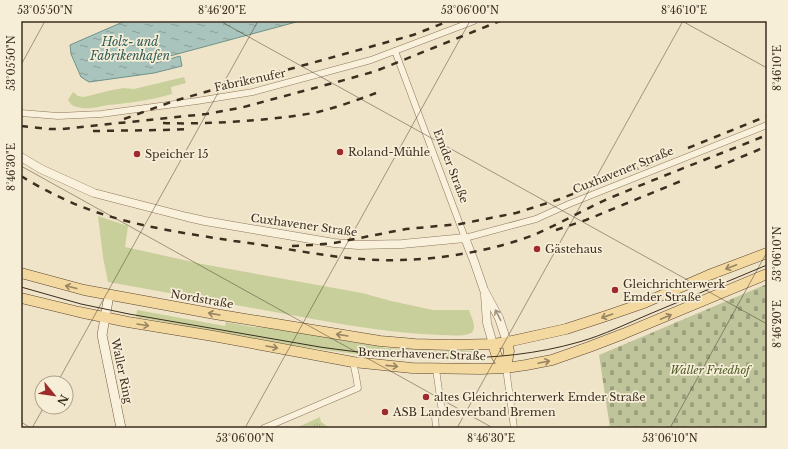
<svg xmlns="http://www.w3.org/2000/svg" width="788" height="449" font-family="'Libre Baskerville',serif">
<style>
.grass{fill:#c9cf9b}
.cemetery{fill:url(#cemetery-stones)}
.park{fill:url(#park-tufts)}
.water{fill:url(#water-ripples);stroke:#6f938a}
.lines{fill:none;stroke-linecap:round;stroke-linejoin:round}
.minor-casing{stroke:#8d765c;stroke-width:7}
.tertiary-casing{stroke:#8d765c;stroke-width:9}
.secondary-casing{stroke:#6f573f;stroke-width:10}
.primary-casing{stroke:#5b4430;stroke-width:11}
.minor{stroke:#faf1dc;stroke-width:6}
.tertiary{stroke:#faf1dc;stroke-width:8}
.secondary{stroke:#faf1dc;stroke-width:9}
.primary{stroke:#f3d9a0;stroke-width:10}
.tram{stroke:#3d2e20;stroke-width:1}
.rail{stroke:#3d2e20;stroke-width:2.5;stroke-dasharray:7 7;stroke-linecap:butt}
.oneway{stroke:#988460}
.oneway2{stroke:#9c907e}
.ticks{fill:none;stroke:#3d2e20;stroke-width:1;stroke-opacity:0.45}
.poi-dot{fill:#9e2a2b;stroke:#f7eed8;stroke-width:1.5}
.labels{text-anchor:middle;stroke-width:3.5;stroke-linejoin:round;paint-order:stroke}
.street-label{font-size:11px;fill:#3d2e20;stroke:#f7eed8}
.poi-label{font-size:11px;fill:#3d2e20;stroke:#f7eed8;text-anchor:start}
.park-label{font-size:11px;font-style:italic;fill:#4d5a26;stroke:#f7eed8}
.water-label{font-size:12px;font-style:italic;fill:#2f5d5a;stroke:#f7eed8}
.neatline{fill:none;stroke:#3d2e20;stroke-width:1.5}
.ticks-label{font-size:10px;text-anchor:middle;fill:#3d2e20}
</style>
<defs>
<pattern id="cemetery-stones" width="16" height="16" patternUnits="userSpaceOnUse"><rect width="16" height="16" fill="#bfc49a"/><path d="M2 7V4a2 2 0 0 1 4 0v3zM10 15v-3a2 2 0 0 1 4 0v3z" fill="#9ca07d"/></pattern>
<pattern id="park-tufts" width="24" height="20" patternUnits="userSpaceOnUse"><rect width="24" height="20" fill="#c9cf9b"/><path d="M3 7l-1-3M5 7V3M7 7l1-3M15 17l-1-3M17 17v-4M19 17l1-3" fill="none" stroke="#aeb285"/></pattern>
<pattern id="water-ripples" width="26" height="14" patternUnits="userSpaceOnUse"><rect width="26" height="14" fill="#a9c4bc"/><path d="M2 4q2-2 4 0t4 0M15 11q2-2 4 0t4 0" fill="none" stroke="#8ba098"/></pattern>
</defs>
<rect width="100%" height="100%" fill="#f0e4c8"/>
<g class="grass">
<path d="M 184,77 L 186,83 L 171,87 L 172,94 C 152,100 130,103 108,105 C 98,107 87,110 77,107 C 72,106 71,104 68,100 L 73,92 L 78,96 L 84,97 L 112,90 L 124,88 L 134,89 Z"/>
<path d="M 98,216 L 128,226 L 125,247 L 202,264 L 362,293 L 391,301 L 433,310 L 469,310 C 471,317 478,328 471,333 C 464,337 449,335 441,335 C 377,333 315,319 252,308 C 204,299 156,291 108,282 L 103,257 Z"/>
<path d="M 137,310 L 225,326 L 226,322 L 253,327 L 273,328 L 387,348 L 438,351 L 474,351 L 474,359 C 438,359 403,358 367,355 C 344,353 321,349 298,346 C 243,337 190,326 136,317 Z"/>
</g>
<polygon class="cemetery" points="767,284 767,428 610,428 599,355"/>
<polygon class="park" points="320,417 321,422 330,428 296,428"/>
<polygon class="water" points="125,21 300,21 155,60 156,63 180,56 182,66 154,73 89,82 81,77 71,54 70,45"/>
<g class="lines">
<defs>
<g id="minor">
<polyline points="395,51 465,238 536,219 569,204 767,125"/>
<polyline points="21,113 58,116 101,114 197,101 253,92 371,60 474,21"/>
<polyline points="506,368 514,428"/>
<polyline points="264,428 358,388 356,376 353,362"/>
<polyline points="436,428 435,417 442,412 436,369"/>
</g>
<g id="tertiary">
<polyline points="21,157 41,169 94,193 187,217 205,221 334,243 358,245 402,244 465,238 474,261 484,290 499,318 507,342"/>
<polyline points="485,295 487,323 493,344"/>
</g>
<polyline id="secondary" points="109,295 102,335 121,428"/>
<g id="primary">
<polyline points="21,273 84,290 215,314 380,341 415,344 449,345 493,344 507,342 566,329 606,316 644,303 709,275 767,253"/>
<polyline points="21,298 79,312 128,322 213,336 353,362 412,368 480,369 506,368 526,365 552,360 589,347 623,334 767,274"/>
<polyline points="493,344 497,357 506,368"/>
<polyline points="506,368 509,351 507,342"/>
</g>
</defs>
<use href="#minor" class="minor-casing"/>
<use href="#tertiary" class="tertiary-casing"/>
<use href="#secondary" class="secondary-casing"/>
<use href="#primary" class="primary-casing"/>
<use href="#minor" class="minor"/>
<use href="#tertiary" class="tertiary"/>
<use href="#secondary" class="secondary"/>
<use href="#primary" class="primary"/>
<path class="tram" d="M 21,287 L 81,304 L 129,314 L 320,347 C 404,359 496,366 579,342 C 604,335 628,323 652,313 C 690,297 729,281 767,265"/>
<g class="rail">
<polyline points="261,77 413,35 449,21"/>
<polyline points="124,119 174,101 233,84"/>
<path d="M 163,123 C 190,124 217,123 245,121 C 269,119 294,117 318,112 C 338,107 357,100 376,93"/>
<polyline points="21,126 49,129 62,129 206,114 240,108 348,79 376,71 500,21"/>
<polyline points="93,131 164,130 191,129"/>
<polyline points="688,148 767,116"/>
<polyline points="715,168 758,150 767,145"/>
<path d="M 21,176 C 45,191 72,204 99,213 C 141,227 189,234 234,241 C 290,248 344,262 401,260 C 444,259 496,250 536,234 C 561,223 585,209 610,198 C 662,176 715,156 767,135"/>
<polyline points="556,230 586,220 681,181"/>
<polyline points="292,246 312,245 334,243 406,229 460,224 516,213 560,199 657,161"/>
</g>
</g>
<defs><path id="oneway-shaft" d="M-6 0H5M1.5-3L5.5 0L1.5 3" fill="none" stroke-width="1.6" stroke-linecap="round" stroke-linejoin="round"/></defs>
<g class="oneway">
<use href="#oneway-shaft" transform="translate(731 267) rotate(159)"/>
<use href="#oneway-shaft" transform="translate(71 287) rotate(-166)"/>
<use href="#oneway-shaft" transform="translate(214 314) rotate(-170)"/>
<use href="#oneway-shaft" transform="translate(607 316) rotate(161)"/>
<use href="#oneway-shaft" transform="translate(666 317) rotate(-23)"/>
<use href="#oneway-shaft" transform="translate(143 325) rotate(9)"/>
<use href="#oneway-shaft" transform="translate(342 335) rotate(-171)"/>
<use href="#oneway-shaft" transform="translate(272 347) rotate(10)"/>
<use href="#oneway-shaft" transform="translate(544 362) rotate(-12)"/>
<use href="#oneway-shaft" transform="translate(392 366) rotate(6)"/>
</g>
<use class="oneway2" href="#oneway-shaft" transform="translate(498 315) rotate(-117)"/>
<path class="ticks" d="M 220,21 L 767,324M 682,21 L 767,68M 21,65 L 45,21M 21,166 L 493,428M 57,383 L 258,21M 21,422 L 31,428M 32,428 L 44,407M 245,428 L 470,21M 457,428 L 683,21M 670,428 L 767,252"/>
<g class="poi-dot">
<circle cx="340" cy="152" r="4"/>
<circle cx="137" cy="154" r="4"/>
<circle cx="537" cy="249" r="4"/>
<circle cx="615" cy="290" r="4"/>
<circle cx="426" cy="397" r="4"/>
<circle cx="385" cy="412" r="4"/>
</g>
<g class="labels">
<g class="street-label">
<text transform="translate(250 80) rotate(-12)" y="4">Fabrikenufer</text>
<text transform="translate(451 166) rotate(69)" y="4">Emder Straße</text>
<text transform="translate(623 170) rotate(-22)" y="4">Cuxhavener Straße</text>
<text transform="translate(304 225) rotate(8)" y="4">Cuxhavener Straße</text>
<text transform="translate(202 299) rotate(10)" y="4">Nordstraße</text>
<text transform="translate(422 354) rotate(2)" y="4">Bremerhavener Straße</text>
<text transform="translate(122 371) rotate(78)" y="4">Waller Ring</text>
</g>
<g class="poi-label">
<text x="348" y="156">Roland-Mühle</text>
<text x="145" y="158">Speicher 15</text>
<text x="545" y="253">Gästehaus</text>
<text x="623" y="288">Gleichrichterwerk<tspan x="623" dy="13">Emder Straße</tspan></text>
<text x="434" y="401">altes Gleichrichterwerk Emder Straße</text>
<text x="393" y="416">ASB Landesverband Bremen</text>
</g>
<g class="park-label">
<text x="710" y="374">Waller Friedhof</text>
</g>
<g class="water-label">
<text x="130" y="46">Holz- und<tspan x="130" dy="14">Fabrikenhafen</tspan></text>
</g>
</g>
<rect width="788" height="449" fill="none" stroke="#f7eed8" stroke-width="44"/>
<g transform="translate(54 395) rotate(119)"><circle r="19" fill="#f7eed8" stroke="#ada18e"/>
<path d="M0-3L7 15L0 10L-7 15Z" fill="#9e2a2b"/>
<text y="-6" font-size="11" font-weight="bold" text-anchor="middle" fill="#3d2e20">N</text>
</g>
<rect x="22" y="22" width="744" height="405" class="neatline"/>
<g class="ticks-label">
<text x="45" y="14">53°05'50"N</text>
<text x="222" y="14">8°46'20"E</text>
<text x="470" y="14">53°06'00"N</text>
<text x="684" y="14">8°46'10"E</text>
<text transform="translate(11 63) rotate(-90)" y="4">53°05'50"N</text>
<text transform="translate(777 68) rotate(-90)" y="4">8°46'10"E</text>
<text transform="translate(11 167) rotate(-90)" y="4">8°46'30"E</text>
<text transform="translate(777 254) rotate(-90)" y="4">53°06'10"N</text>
<text transform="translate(777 324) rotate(-90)" y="4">8°46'20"E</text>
<text x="245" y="442">53°06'00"N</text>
<text x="491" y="442">8°46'30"E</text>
<text x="670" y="442">53°06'10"N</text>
</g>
</svg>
